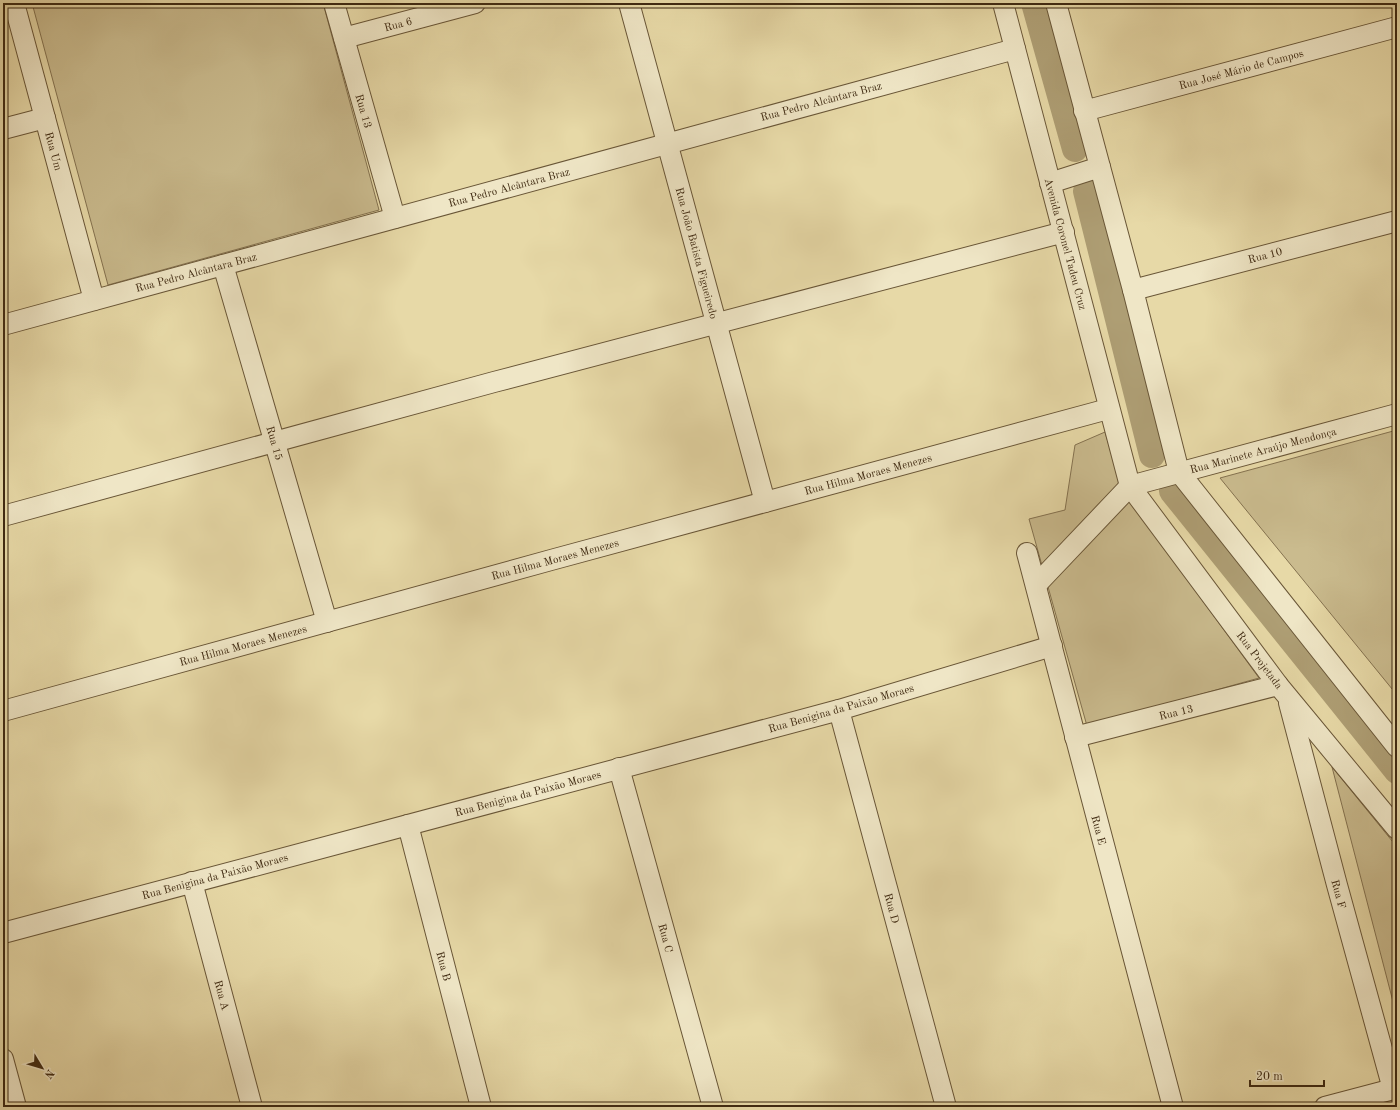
<svg xmlns="http://www.w3.org/2000/svg" width="1400" height="1110" font-family="'Old Standard TT',serif">
<style>
.green{fill:#cabb8e;stroke:#847250}
.lines{fill:none;stroke-linecap:round;stroke-linejoin:round}
.canal{stroke:#ae9e74;stroke-width:26}
.street-casing{stroke:#695637;stroke-width:22}
.street{stroke:#efe6c6;stroke-width:20}
.labels{text-anchor:middle;stroke-width:3;stroke-linejoin:round;paint-order:stroke}
.street-label{font-size:11px;fill:#3f2a12;stroke:#efe6c6}
</style>
<rect width="100%" height="100%" fill="#e7d9a7"/>
<filter id="stains"><feTurbulence type="fractalNoise" baseFrequency=".005" numOctaves="4"/><feColorMatrix values="0 0 0 0 .2 0 0 0 0 .09 0 0 0 0 .02 0 0 0 .5 -.17"/></filter>
<radialGradient id="worn" r=".72"><stop offset=".6" stop-color="#630" stop-opacity="0"/><stop offset="1" stop-color="#630" stop-opacity=".3"/></radialGradient>
<g class="green">
<polygon points="32,3 323,3 379,210 108,285"/>
<polygon points="1397,430 1397,695 1220,478"/>
<polygon points="1105,432 1122,490 1259,678 1087,726 1029,519 1065,510 1075,445"/>
<polygon points="1332,767 1397,847 1397,1017"/>
</g>
<g class="lines">
<g class="canal">
<polyline points="1034,3 1075,149"/>
<polyline points="1086,191 1152,455"/>
<polyline points="1172,491 1397,771"/>
</g>
<defs>
<g id="street">
<polyline points="14,3 94,300"/>
<polyline points="334,3 395,218"/>
<polyline points="629,3 765,502"/>
<polyline points="1003,3 1130,486 1278,685 1397,829"/>
<polyline points="1056,3 1133,290 1179,472 1397,747"/>
<polyline points="344,38 475,3"/>
<polyline points="1084,111 1397,27"/>
<polyline points="3,129 45,118"/>
<polyline points="1050,183 1100,167"/>
<polyline points="223,265 327,622"/>
<polyline points="1133,290 1397,221"/>
<polyline points="3,325 1015,49"/>
<polyline points="1130,486 1397,414"/>
<polyline points="3,516 494,382 1064,232"/>
<polyline points="1027,553 1173,1107"/>
<polyline points="1036,585 1130,486"/>
<polyline points="1289,703 1337,885 1393,1089"/>
<polyline points="839,710 946,1107"/>
<polyline points="3,711 551,560 1108,409"/>
<polyline points="1075,737 1278,685"/>
<polyline points="619,768 713,1107"/>
<polyline points="408,825 481,1107"/>
<polyline points="192,882 252,1107"/>
<polyline points="3,933 839,710 1052,646"/>
<polyline points="3,1059 16,1107"/>
<polyline points="1325,1107 1397,1088"/>
</g>
</defs>
<use href="#street" class="street-casing"/>
<use href="#street" class="street"/>
</g>
<g class="labels">
<g class="street-label">
<text transform="translate(398 24) rotate(-15)" y="4">Rua 6</text>
<text transform="translate(1241 69) rotate(-15)" y="4">Rua José Mário de Campos</text>
<text transform="translate(821 101) rotate(-15)" y="4">Rua Pedro Alcântara Braz</text>
<text transform="translate(364 111) rotate(74)" y="4">Rua 13</text>
<text transform="translate(54 151) rotate(75)" y="4">Rua Um</text>
<text transform="translate(509 187) rotate(-15)" y="4">Rua Pedro Alcântara Braz</text>
<text transform="translate(1066 244) rotate(75)" y="4">Avenida Coronel Tadeu Cruz</text>
<text transform="translate(697 253) rotate(75)" y="4">Rua João Batista Figueiredo</text>
<text transform="translate(1265 255) rotate(-15)" y="4">Rua 10</text>
<text transform="translate(196 272) rotate(-15)" y="4">Rua Pedro Alcântara Braz</text>
<text transform="translate(275 443) rotate(74)" y="4">Rua 15</text>
<text transform="translate(1263 450) rotate(-15)" y="4">Rua Marinete Araújo Mendonça</text>
<text transform="translate(868 474) rotate(-15)" y="4">Rua Hilma Moraes Menezes</text>
<text transform="translate(555 559) rotate(-15)" y="4">Rua Hilma Moraes Menezes</text>
<text transform="translate(243 645) rotate(-15)" y="4">Rua Hilma Moraes Menezes</text>
<text transform="translate(1260 660) rotate(53)" y="4">Rua Projetada</text>
<text transform="translate(841 708) rotate(-16)" y="4">Rua Benigina da Paixão Moraes</text>
<text transform="translate(1176 712) rotate(-14)" y="4">Rua 13</text>
<text transform="translate(528 793) rotate(-15)" y="4">Rua Benigina da Paixão Moraes</text>
<text transform="translate(1099 830) rotate(75)" y="4">Rua E</text>
<text transform="translate(215 876) rotate(-15)" y="4">Rua Benigina da Paixão Moraes</text>
<text transform="translate(1339 894) rotate(75)" y="4">Rua F</text>
<text transform="translate(892 908) rotate(75)" y="4">Rua D</text>
<text transform="translate(666 938) rotate(75)" y="4">Rua C</text>
<text transform="translate(444 966) rotate(75)" y="4">Rua B</text>
<text transform="translate(222 995) rotate(75)" y="4">Rua A</text>
</g>
</g>
<rect width="1400" height="1110" fill="none" stroke="#e7d9a7" stroke-width="16"/>
<rect x="4" y="4" width="1392" height="1102" fill="none" stroke="#3f2a12" stroke-width="2"/>
<rect x="8" y="8" width="1384" height="1094" fill="none" stroke="#3f2a12"/>
<g transform="translate(42 1068) rotate(128)" stroke="#efe6c6" stroke-width="3" paint-order="stroke">
<path d="M0-3L7 15L0 10L-7 15Z" fill="#3f2a12"/>
<text y="-6" font-size="11" font-weight="bold" text-anchor="middle" fill="#3f2a12">N</text>
</g>
<path d="M1250 1080v6h74v-6" fill="none" stroke="#3f2a12" stroke-width="2"/>
<text x="1256" y="1080" font-size="12" fill="#3f2a12" stroke="#efe6c6" stroke-width="3" paint-order="stroke">20 m</text>
<rect width="100%" height="100%" filter="url(#stains)"/>
<rect width="100%" height="100%" fill="url(#worn)"/>
</svg>
